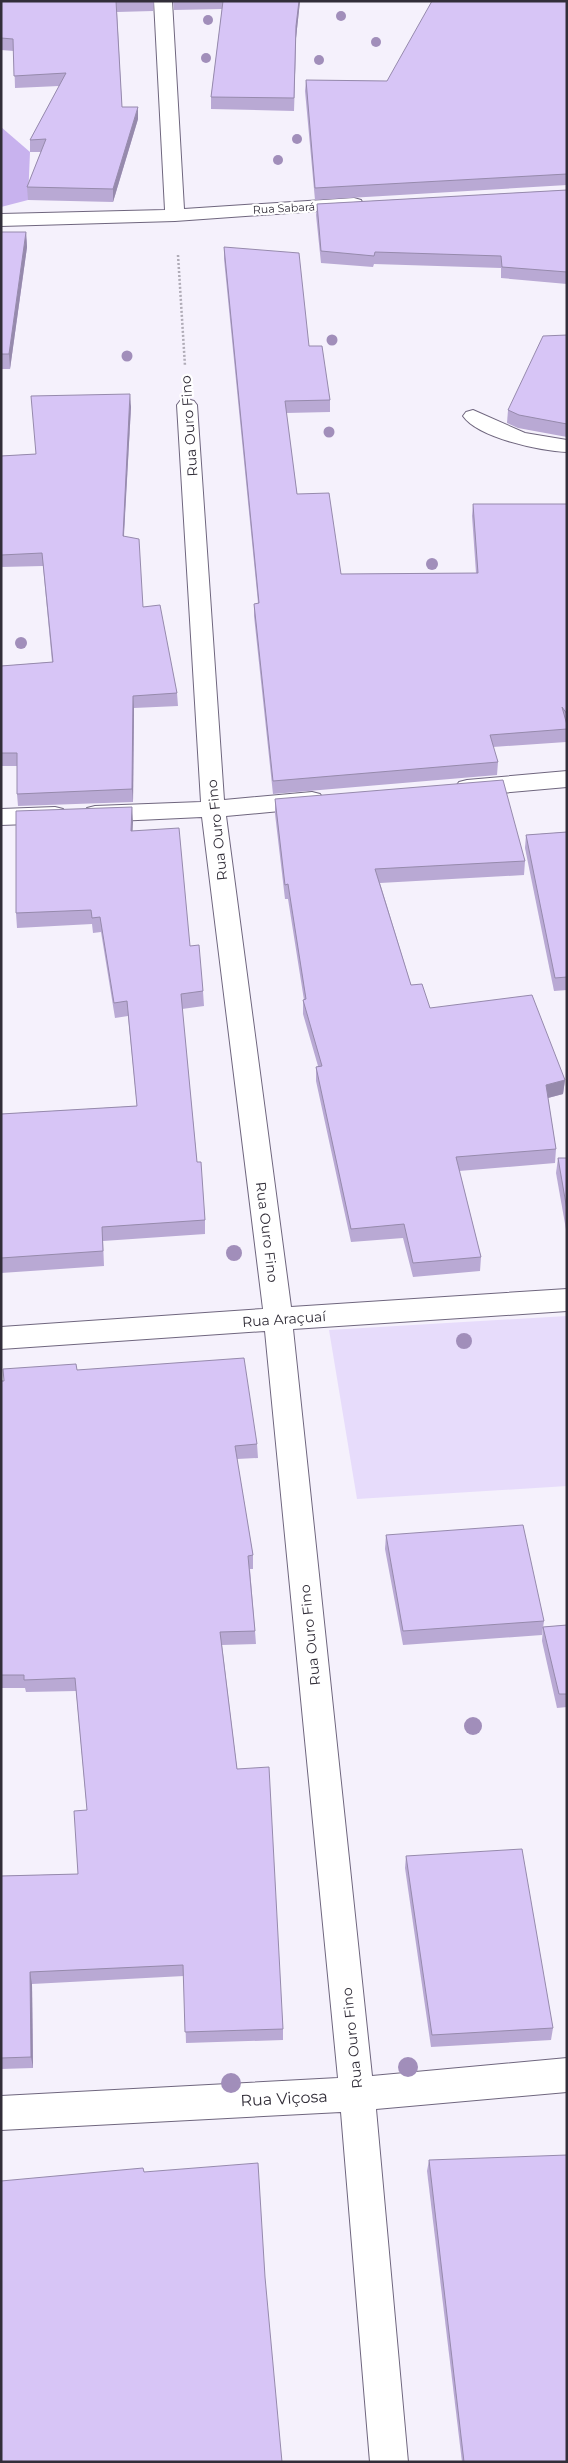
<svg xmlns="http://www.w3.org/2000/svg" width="568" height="2463" font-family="Montserrat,sans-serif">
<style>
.green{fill:#e7dcfb}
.forest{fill:#c8b2ee}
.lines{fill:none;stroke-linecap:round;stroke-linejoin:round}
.minor-casing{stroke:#6f667e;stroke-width:2}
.path{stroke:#b0acb7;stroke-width:2.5;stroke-dasharray:2 2;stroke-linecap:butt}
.minor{fill:#fff;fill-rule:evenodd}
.tree{fill:#a18eba}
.wall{fill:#b9a9d4}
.shaded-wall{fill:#968aac}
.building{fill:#d7c5f6;stroke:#968aac}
.labels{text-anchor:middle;stroke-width:4.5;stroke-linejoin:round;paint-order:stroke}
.far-street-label{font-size:11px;fill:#322e39;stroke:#fff}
.street-label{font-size:14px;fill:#322e39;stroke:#fff}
.near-street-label{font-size:16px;fill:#322e39;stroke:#fff}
</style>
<rect width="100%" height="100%" fill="#f5f1fc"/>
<polygon class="green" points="567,1316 567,1486 357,1499 329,1330"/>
<polygon class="forest" points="1,127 30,152 28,200 1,207"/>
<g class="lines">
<defs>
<g id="minor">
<polygon points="154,1 172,1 184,209 354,198 361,200 363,204 361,208 175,221 1,226 1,214 165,210"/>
<polygon points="187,399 194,401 197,405 224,800 312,792 320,794 324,800 320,806 312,808 226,816 291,1307 567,1289 567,1311 293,1329 372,2076 567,2058 567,2092 376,2109 408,2462 370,2462 341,2112 1,2130 1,2096 338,2078 265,1331 1,1349 1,1327 263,1309 202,817 95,822 87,820 83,814 87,808 95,806 201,802 177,405 180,401"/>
<path d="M 473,410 L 525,433 L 567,440 L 567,452 C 541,451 478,438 463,416 L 466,412 Z"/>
<polygon points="567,771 567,787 467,796 459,794 455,788 459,782 467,780"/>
<polygon points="55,807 63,809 67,815 63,821 55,823 1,825 1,809"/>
</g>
</defs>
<use href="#minor" class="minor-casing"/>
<polyline class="path" points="178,255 185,366"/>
<use href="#minor" class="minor"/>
</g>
<g class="tree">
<circle cx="341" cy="16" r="5"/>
<circle cx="208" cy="20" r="5"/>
<circle cx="376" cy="42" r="5"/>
<circle cx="206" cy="58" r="5"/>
<circle cx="319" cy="60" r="5"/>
<circle cx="297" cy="139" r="5"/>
<circle cx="278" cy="160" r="5"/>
<circle cx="332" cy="340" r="5.5"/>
<circle cx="127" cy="356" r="5.5"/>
<circle cx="329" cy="432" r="5.5"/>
<circle cx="432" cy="564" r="6"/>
<circle cx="21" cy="643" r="6"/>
<circle cx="234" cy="1253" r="8"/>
<circle cx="464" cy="1341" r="8"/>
<circle cx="473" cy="1726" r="9"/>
<circle cx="408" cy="2067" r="10"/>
<circle cx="231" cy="2083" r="10"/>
</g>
<g class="wall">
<polygon points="1,1 154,1 153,11 117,12 122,107 138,119 113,202 28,200 27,187 41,152 30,152 30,140 59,86 15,88 14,51 1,50"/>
<polygon points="173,1 300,1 296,38 294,111 211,109 211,97 222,9 174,10"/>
<polygon points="567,1 567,185 315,200 305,91 306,80 387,81"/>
<polygon points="567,190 567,284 501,278 501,268 374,264 373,267 321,263 316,215 317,204"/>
<polygon points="1,232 26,232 27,247 10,369 1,369"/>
<polygon points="224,247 309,346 330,400 330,412 286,413 297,494 341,574 476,573 472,516 473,504 567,504 566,742 493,747 498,762 497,775 273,794 254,616 254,604 258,603 224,259"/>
<polygon points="567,335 567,437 518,428 507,423 508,410"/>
<polygon points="131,407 124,536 143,607 177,693 178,706 134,708 133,802 18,806 17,794 17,766 1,766 1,666 52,662 43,566 1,567 1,456 36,454"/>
<polygon points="275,799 525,861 524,875 380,883 411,985 430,1008 565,1080 563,1094 548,1098 556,1149 555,1163 459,1171 481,1257 480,1271 413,1277 403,1238 351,1242 316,1081 316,1067 318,1066 303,1014 303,1000 304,1000 288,899 285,899 275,814"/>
<polygon points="132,807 132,831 190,946 203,991 204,1006 182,1009 197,1162 205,1220 205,1234 103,1241 104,1266 1,1273 1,1114 137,1106 128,1016 115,1018 101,932 93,933 92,924 17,928 16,913"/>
<polygon points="567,832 567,990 554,991 525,848 526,835"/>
<polygon points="558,1158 567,1158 567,1235 556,1173"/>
<polygon points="77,1370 257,1444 258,1458 237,1459 253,1555 253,1569 250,1569 255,1631 256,1644 222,1645 237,1769 283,2029 283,2040 186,2043 184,1976 32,1984 33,2068 1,2069 1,1876 78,1874 87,1810 76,1691 26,1692 25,1688 1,1688 1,1381"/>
<polygon points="386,1535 544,1621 542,1635 403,1645 385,1549"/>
<polygon points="567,1625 567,1707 557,1708 542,1641 543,1627"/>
<polygon points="406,1856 553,2028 551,2040 431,2047 405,1868"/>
<polygon points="429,2160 567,2462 462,2462 427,2171"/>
</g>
<g class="shaded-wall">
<polygon points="299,1 300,1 296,38 294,111 296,26"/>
<polygon points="138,107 138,119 113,202 113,189"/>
<polygon points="26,232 27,247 10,369 9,354"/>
<polygon points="130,394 131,407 123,549 123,536"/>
<polygon points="133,696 134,708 133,802 132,789"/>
<polygon points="132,807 133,822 132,846 131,831"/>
<polygon points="565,1080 563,1094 544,1099 546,1085"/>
<polygon points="30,1972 32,1984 33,2068 31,2057"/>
</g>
<g class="building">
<polygon points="1,1 116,1 122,107 138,107 113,189 27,187 46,139 30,140 66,73 14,76 13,39 1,38"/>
<polygon points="223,1 299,1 296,26 294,98 211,97"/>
<polygon points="432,1 567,1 567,174 315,188 306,80 387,81"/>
<polygon points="567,190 567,272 502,267 501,256 375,252 374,256 321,251 317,204"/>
<polygon points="1,232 26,232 9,354 1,354"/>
<polygon points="224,247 299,253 309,346 322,346 330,400 285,401 297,494 329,493 341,574 478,573 473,504 567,504 567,714 562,707 567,725 567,729 490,735 498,762 273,781 254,604 259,603"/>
<polygon points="567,335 567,424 519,415 508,410 543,336"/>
<polygon points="130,394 123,536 139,539 143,607 160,605 177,693 133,696 132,789 17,794 17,753 1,753 1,666 53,662 42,553 1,555 1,456 36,454 31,396"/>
<polygon points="503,780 525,861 375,869 411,985 422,984 430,1008 532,995 565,1080 546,1085 556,1149 456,1157 481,1257 413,1263 404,1224 351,1229 316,1067 322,1066 303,1000 306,999 288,884 285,885 275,799"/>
<polygon points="132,807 131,831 179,828 190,946 199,945 203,991 181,994 197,1162 201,1162 205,1220 102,1227 103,1251 1,1258 1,1114 137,1106 127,1001 114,1003 100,917 92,918 91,910 16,913 16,811"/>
<polygon points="567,832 567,977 555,978 526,835"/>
<polygon points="558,1158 567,1158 567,1210"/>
<polygon points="244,1358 257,1444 235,1446 253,1555 248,1556 255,1631 220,1632 237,1769 269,1767 283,2029 185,2032 183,1965 30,1972 31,2057 1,2058 1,1876 78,1874 74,1811 87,1810 75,1678 24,1680 24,1675 1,1675 1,1381 4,1381 3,1369 76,1364 77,1370"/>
<polygon points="523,1525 544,1621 403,1631 386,1535"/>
<polygon points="567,1625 567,1694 559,1694 543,1627"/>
<polygon points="522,1849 553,2028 432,2035 406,1856"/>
<polygon points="567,2155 567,2462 464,2462 429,2160"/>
<polygon points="258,2163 265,2277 282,2462 1,2462 1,2181 143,2168 144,2172"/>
</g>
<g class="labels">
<g class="far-street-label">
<text transform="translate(284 208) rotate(-3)" y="4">Rua Sabará</text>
</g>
<g class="street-label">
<text transform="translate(189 426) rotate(-94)" y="5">Rua Ouro Fino</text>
<text transform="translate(217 830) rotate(-96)" y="5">Rua Ouro Fino</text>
<text transform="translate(267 1232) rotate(83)" y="5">Rua Ouro Fino</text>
<text transform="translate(284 1319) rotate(-4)" y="5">Rua Araçuaí</text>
<text transform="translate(310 1635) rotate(-96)" y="5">Rua Ouro Fino</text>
<text transform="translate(352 2038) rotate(-96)" y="5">Rua Ouro Fino</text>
</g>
<g class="near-street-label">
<text transform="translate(284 2098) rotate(-3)" y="6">Rua Viçosa</text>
</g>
</g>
<rect width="568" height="2463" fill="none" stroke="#322e39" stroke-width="5"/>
</svg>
